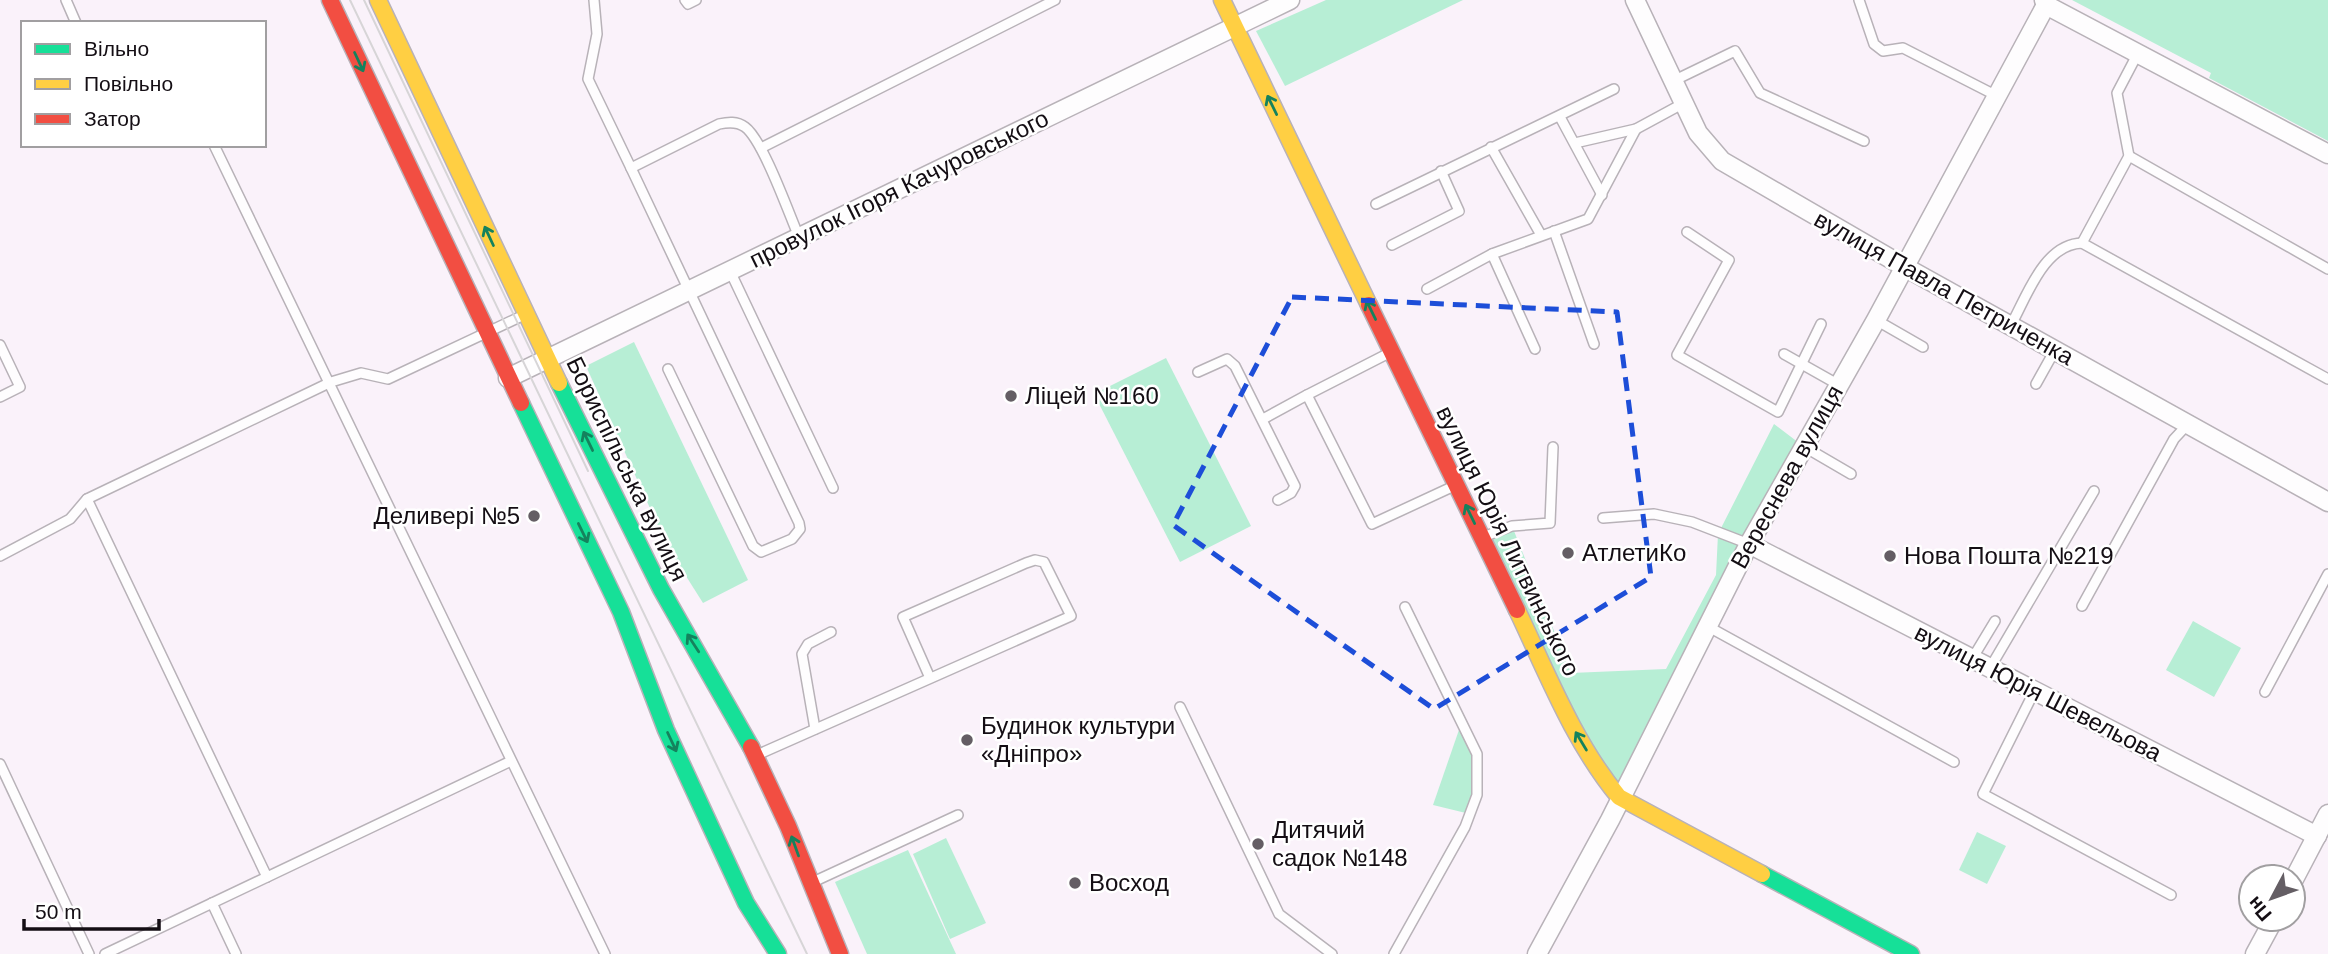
<svg xmlns="http://www.w3.org/2000/svg" width="2328" height="954" font-family="Helvetica,sans-serif">
<style>
.green{fill:#b7eed5}
.lines{fill:none;stroke-linecap:round;stroke-linejoin:round}
.lane-casing{stroke:#b8b2b8;stroke-width:12}
.street-casing{stroke:#b8b2b8;stroke-width:21}
.fast-casing{stroke:#b8b2b8;stroke-width:19}
.slow-casing{stroke:#b8b2b8;stroke-width:19}
.jam-casing{stroke:#b8b2b8;stroke-width:19}
.lane{stroke:#fefdfe;stroke-width:9}
.street{stroke:#fefdfe;stroke-width:18}
.fast{stroke:#16e098;stroke-width:16}
.slow{stroke:#ffcf43;stroke-width:16}
.jam{stroke:#f24e42;stroke-width:16}
.tram{stroke:#d7d5d7;stroke-width:2}
.oneway{stroke:#15825d}
.marked{fill:none;stroke:#1d4ed8;stroke-width:5;stroke-dasharray:14 9;stroke-linejoin:round}
.poi-dot{fill:#645e64;stroke:#fff;stroke-width:2.5}
.labels{text-anchor:middle;stroke-width:5;stroke-linejoin:round;paint-order:stroke}
.street-label{font-size:24px;fill:#140e14;stroke:#fff}
.poi-label{font-size:24px;fill:#140e14;stroke:#fff;text-anchor:start}
</style>
<rect width="100%" height="100%" fill="#faf2fa"/>
<g class="green">
<polygon points="1326,0 1463,0 1285,86 1256,31"/>
<polygon points="2072,0 2328,0 2328,141 2209,78 2211,73"/>
<polygon points="634,342 748,580 703,603 667,546 586,366"/>
<polygon points="1166,358 1251,526 1180,562 1094,394"/>
<polygon points="1774,424 1803,446 1619,797 1481,537 1512,526 1571,673 1666,669 1716,575 1718,534"/>
<polygon points="2193,621 2241,648 2214,697 2166,670"/>
<path d="M 1461,724 C 1479,757 1484,778 1470,814 L 1433,805 Z"/>
<polygon points="1977,832 2006,846 1987,884 1959,870"/>
<polygon points="946,838 986,923 950,939 913,854"/>
<polygon points="908,850 956,954 867,954 835,882"/>
</g>
<g class="lines">
<defs>
<g id="lane">
<polyline points="66,0 76,23"/>
<polyline points="594,0 597,34 588,79 631,168"/>
<polyline points="685,0 688,4 696,0"/>
<polyline points="1859,0 1874,44 1883,51 1903,48 1997,96"/>
<polyline points="1673,81 1735,51 1760,93 1864,141"/>
<polyline points="1560,117 1602,195"/>
<polyline points="1575,143 1636,129 1684,103"/>
<polyline points="214,145 605,954"/>
<polyline points="1491,147 1541,235"/>
<polyline points="761,148 1055,0"/>
<polyline points="2129,156 2328,269"/>
<polyline points="1376,204 1614,89"/>
<polyline points="1554,231 1594,344"/>
<polyline points="1687,232 1729,260 1677,355 1778,412 1821,324"/>
<polyline points="2082,243 2129,156 2117,93 2138,53"/>
<polyline points="1392,245 1459,211 1441,171"/>
<polyline points="730,271 833,488"/>
<polyline points="1427,289 1492,254"/>
<polyline points="1876,320 1923,347"/>
<path d="M 2011,325 C 2027,296 2044,244 2082,243 L 2328,379"/>
<polyline points="0,345 20,387 0,397"/>
<polyline points="1535,349 1492,254 1588,219 1636,129"/>
<polyline points="1391,352 1307,395 1372,524 1454,486"/>
<polyline points="1784,354 1839,385"/>
<path d="M 668,369 L 753,546 L 761,552 L 792,539 L 800,529 L 799,523 L 631,168 L 719,124 C 728,122 737,121 745,127 C 763,140 789,214 799,237"/>
<polyline points="1198,372 1227,359 1235,366 1295,486 1291,493 1278,500"/>
<polyline points="2036,384 2055,350"/>
<polyline points="1263,419 1307,395"/>
<polyline points="1803,446 1851,474"/>
<polyline points="87,499 267,877"/>
<polyline points="1603,518 1654,514 1692,522 1749,544"/>
<polyline points="1483,537 1512,526 1550,523 1553,447"/>
<polyline points="0,556 70,519 87,499 331,382 361,373 388,379 524,315"/>
<polyline points="2082,606 2174,439 2188,424"/>
<polyline points="1707,626 1954,762"/>
<polyline points="1972,659 1995,621"/>
<polyline points="1990,668 2094,491"/>
<polyline points="2035,690 1983,794 2171,895"/>
<polyline points="2265,692 2328,574"/>
<polyline points="1180,707 1279,914 1332,954"/>
<polyline points="815,729 802,654 808,644 831,632"/>
<polyline points="757,755 1071,616 1044,562 1035,560 1026,563 903,617 930,678"/>
<polyline points="0,764 89,954"/>
<polyline points="813,882 958,815"/>
<polyline points="212,903 236,954"/>
<polyline points="105,954 511,761"/>
<polyline points="1394,954 1465,827 1477,795 1477,754 1405,607"/>
</g>
<g id="street">
<polyline points="1635,0 1698,133 1722,161 1903,266 2328,502"/>
<polyline points="2044,0 2046,5 2328,154"/>
<polyline points="508,378 1290,0"/>
<polyline points="1749,544 2317,836"/>
<polyline points="2293,881 2328,814"/>
<polyline points="1537,954 1610,820 1749,544 1876,320 2046,5"/>
<polyline points="2255,954 2274,919"/>
</g>
<g id="fast">
<polyline points="559,383 661,589 751,747"/>
<polyline points="521,403 621,612 666,730 746,903 778,954"/>
<polyline points="1762,874 1911,954"/>
</g>
<g id="slow">
<polyline points="378,0 559,383"/>
<polyline points="1222,0 1369,305"/>
<path d="M 1517,610 C 1547,673 1574,743 1619,797 L 1762,874"/>
</g>
<g id="jam">
<polyline points="330,0 521,403"/>
<polyline points="1369,305 1517,610"/>
<polyline points="751,747 788,826 840,954"/>
</g>
</defs>
<use href="#lane" class="lane-casing"/>
<use href="#street" class="street-casing"/>
<use href="#fast" class="fast-casing"/>
<use href="#slow" class="slow-casing"/>
<use href="#jam" class="jam-casing"/>
<use href="#lane" class="lane"/>
<use href="#street" class="street"/>
<use href="#fast" class="fast"/>
<use href="#slow" class="slow"/>
<use href="#jam" class="jam"/>
<g class="tram">
<polyline points="350,0 807,954"/>
<polyline points="364,0 588,471"/>
</g>
</g>
<defs><path id="oneway-shaft" d="M-6 0H5M1.5-3L5.5 0L1.5 3" fill="none" stroke-width="1.6" stroke-linecap="round" stroke-linejoin="round" transform="scale(1.75)"/></defs>
<g class="oneway">
<use href="#oneway-shaft" transform="translate(359 62) rotate(65)"/>
<use href="#oneway-shaft" transform="translate(1272 105) rotate(-116)"/>
<use href="#oneway-shaft" transform="translate(489 236) rotate(-115)"/>
<use href="#oneway-shaft" transform="translate(1371 310) rotate(-116)"/>
<use href="#oneway-shaft" transform="translate(588 441) rotate(-116)"/>
<use href="#oneway-shaft" transform="translate(1470 514) rotate(-116)"/>
<use href="#oneway-shaft" transform="translate(583 533) rotate(64)"/>
<use href="#oneway-shaft" transform="translate(693 643) rotate(-123)"/>
<use href="#oneway-shaft" transform="translate(1581 741) rotate(-121)"/>
<use href="#oneway-shaft" transform="translate(672 742) rotate(65)"/>
<use href="#oneway-shaft" transform="translate(795 846) rotate(-110)"/>
</g>
<path class="marked" d="M 1292,297 L 1617,312 L 1651,577 L 1434,709 L 1173,525 Z"/>
<g class="poi-dot">
<circle cx="1011" cy="396" r="7"/>
<circle cx="534" cy="516" r="7"/>
<circle cx="1568" cy="553" r="7"/>
<circle cx="1890" cy="556" r="7"/>
<circle cx="967" cy="740" r="7"/>
<circle cx="1258" cy="844" r="7"/>
<circle cx="1075" cy="883" r="7"/>
</g>
<g class="labels">
<g class="street-label">
<text transform="translate(899 189) rotate(-26)" y="8">провулок Ігоря Качуровського</text>
<text transform="translate(1944 288) rotate(29)" y="8">вулиця Павла Петриченка</text>
<text transform="translate(627 469) rotate(64)" y="8">Бориспільська вулиця</text>
<text transform="translate(1787 477) rotate(-61)" y="8">Вереснева вулиця</text>
<text transform="translate(1508 541) rotate(64)" y="8">вулиця Юрія Литвинського</text>
<text transform="translate(2038 693) rotate(27)" y="8">вулиця Юрія Шевельова</text>
</g>
<g class="poi-label">
<text x="1025" y="404">Ліцей №160</text>
<text x="520" y="524" text-anchor="end">Деливері №5</text>
<text x="1582" y="561">АтлетиКо</text>
<text x="1904" y="564">Нова Пошта №219</text>
<text x="981" y="734">Будинок культури<tspan x="981" dy="28">«Дніпро»</tspan></text>
<text x="1272" y="838">Дитячий<tspan x="1272" dy="28">садок №148</tspan></text>
<text x="1089" y="891">Восход</text>
</g>
</g>
<rect x="21" y="21" width="245" height="126" fill="#ffffff" stroke="#a19fa1" stroke-width="2"/>
<rect x="35" y="44" width="35" height="10" fill="#16e098" stroke="#a19fa1" stroke-width="2"/>
<text x="84" y="56" font-size="21" fill="#140e14">Вільно</text>
<rect x="35" y="79" width="35" height="10" fill="#ffcf43" stroke="#a19fa1" stroke-width="2"/>
<text x="84" y="91" font-size="21" fill="#140e14">Повільно</text>
<rect x="35" y="114" width="35" height="10" fill="#f24e42" stroke="#a19fa1" stroke-width="2"/>
<text x="84" y="126" font-size="21" fill="#140e14">Затор</text>
<g transform="translate(2272 898) rotate(229)"><circle r="33" fill="#ffffff" stroke="#a19fa1" stroke-width="2"/>
<path d="M0-5L12 26L0 18L-12 26Z" fill="#645e64"/>
<text y="-10" font-size="19" font-weight="bold" text-anchor="middle" fill="#140e14">Пн</text>
</g>
<path d="M24 919v10h135v-10" fill="none" stroke="#140e14" stroke-width="3.5"/>
<text x="35" y="919" font-size="21" fill="#140e14" stroke="#ffffff" stroke-width="5" paint-order="stroke">50 m</text>
</svg>
